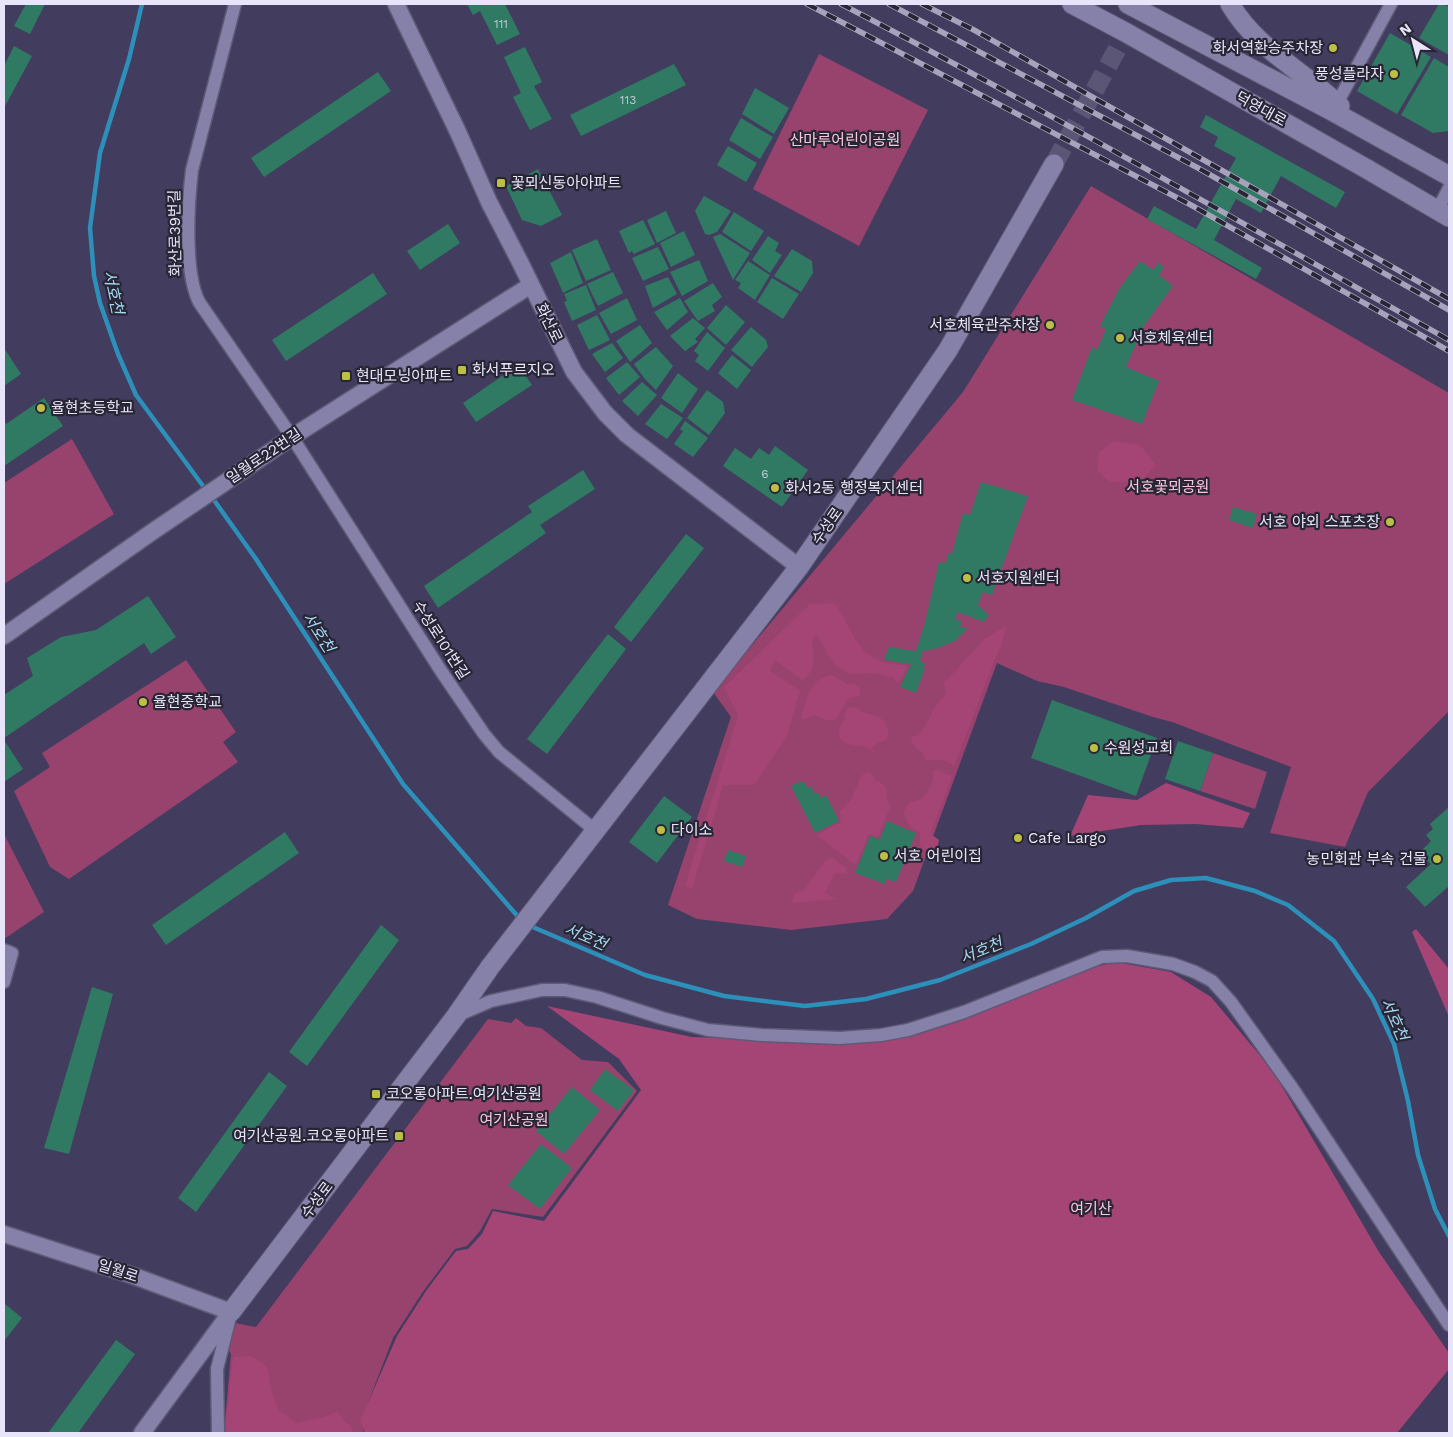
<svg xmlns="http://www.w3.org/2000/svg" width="1453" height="1437" font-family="'Work Sans','Noto Sans KR',sans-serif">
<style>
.green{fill:#98436d}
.forest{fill:#a44575}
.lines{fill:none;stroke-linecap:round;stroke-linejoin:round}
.stream{stroke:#2d90ba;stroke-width:4.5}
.building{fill:#307a64}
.secondary-tunnel{stroke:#5b5576;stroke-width:19;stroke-dasharray:19 9;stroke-linecap:butt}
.minor-casing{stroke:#5e5976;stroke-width:15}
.tertiary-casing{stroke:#5e5976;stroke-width:19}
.secondary-casing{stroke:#5e5976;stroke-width:21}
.minor{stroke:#8681a8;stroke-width:12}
.tertiary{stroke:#8681a8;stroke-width:16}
.secondary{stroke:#8681a8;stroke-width:19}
.rail-casing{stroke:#a7a3bd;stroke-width:5.5}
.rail{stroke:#282635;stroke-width:4;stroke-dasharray:11;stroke-linecap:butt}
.poi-dot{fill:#bcbf44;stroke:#282635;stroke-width:2}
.labels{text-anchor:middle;stroke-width:4.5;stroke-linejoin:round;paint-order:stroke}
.number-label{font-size:12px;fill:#bacad5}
.poi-label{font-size:15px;fill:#e8e5fb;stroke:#282635;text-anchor:start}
.street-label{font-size:15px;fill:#e8e5fb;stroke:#282635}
.park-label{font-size:15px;fill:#fac6dc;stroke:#282635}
.water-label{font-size:16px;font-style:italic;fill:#a3d8f3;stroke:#282635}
</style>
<rect width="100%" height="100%" fill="#423c5e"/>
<g class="green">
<polygon points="819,54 928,110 859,246 753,189"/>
<polygon points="1091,186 1449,393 1449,711 1368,792 1345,847 1270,833 1291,767 1172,722 1153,717 1064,687 1037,681 997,663 913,891 887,919 791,930 697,919 668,905 731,717 713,692 963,392"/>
<polygon points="72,439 114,514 4,584 4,483"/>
<polygon points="186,660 236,732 223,742 238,762 69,879 50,867 14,791 50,767 42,753"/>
<polygon points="1213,753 1267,772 1255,809 1200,791"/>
<polygon points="4,834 44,912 4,939"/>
<polygon points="516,1018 526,1026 541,1028 582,1060 608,1062 637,1091 543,1217 492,1209 480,1231 467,1246 455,1249 422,1293 393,1338 361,1421 364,1433 224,1433 231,1354 228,1349 235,1323 256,1327 488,1019 511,1023"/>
</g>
<g class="forest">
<polygon points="1114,441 1140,445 1156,465 1139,483 1110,482 1097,470 1099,452"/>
<path d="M 834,603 C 849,621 855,652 880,661 C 889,664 899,664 908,666 L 898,684 L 893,677 L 871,673 L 849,674 L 835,665 L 816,634 L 812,640 C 814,656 817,671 802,680 L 775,660 L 770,671 L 800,691 L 786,738 L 754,785 L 723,785 L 692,889 L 685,886 L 738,716 L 724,687 L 810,604 Z"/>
<path d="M 1006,626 L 1002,643 L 992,667 L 954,766 C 945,759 938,758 926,761 L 923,754 L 911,743 L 912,737 L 919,735 L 931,716 L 932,711 L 946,693 L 944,683 L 985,639 Z"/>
<path d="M 832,675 L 847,684 L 854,684 L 859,687 L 860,690 L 859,696 C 855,698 851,697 848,700 C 839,706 841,724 826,720 C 822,719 819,716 815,715 L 803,720 L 801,719 C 806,702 810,676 832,675 Z"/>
<path d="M 853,707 L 858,708 L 861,712 C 877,717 884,714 889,734 L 885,741 L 878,743 L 870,750 C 862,743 855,747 846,743 C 835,738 838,725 846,719 L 844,716 L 848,708 Z"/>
<polygon points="937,770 952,776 931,834 939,840 935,858 920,846 920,833 911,827 903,813 909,803 922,799 927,793 933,780 933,771"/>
<path d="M 867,772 L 872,774 L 875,780 C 887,786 887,787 887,801 L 891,805 L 878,837 L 869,834 L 856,865 L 817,835 L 841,822 L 839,813 L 851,800 L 861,776 Z"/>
<polygon points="1166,783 1250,813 1243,828 1196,824 1141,825 1070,836 1088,795 1137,800"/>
<polygon points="831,857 846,868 847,874 835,873 825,893 836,899 792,903 794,894 804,890 824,862"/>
<polygon points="1416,929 1449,969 1449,1017 1412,932"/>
<polygon points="1115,962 1171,972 1211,997 1273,1071 1379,1252 1449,1353 1449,1369 1397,1433 365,1433 360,1421 397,1336 426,1291 456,1251 468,1249 482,1234 493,1211 544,1221 641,1090 619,1059 547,1006 692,1037 865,1043 945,1026 1083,970"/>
<polygon points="251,1356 267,1366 272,1393 279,1410 297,1423 330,1415 337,1411 346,1423 351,1425 353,1433 226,1433 226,1419 233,1357"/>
</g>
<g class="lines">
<g class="stream">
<polyline points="142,4 129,59 100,153 90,228 94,276 100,303 118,354 136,395 206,490"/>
<polyline points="211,496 256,559 403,784 520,919"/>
<polyline points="528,925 645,975 724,996 805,1006 866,999 940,980 1031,944 1086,918 1134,891 1171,880 1206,878 1255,891 1288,905 1334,941 1373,999 1394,1044 1408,1101 1418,1155 1435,1209 1449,1236"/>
</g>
</g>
<g class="building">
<polygon points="26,4 45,4 30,34 14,26"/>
<polygon points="467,4 505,4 520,34 497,45 480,11 473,15"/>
<polygon points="1439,4 1443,4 1449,7 1449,55 1419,38"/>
<polygon points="1390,33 1431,57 1397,114 1357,91"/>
<polygon points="14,46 32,56 4,108 4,66"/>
<polygon points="525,47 542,82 534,86 552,119 530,130 513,97 521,93 504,57"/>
<polygon points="1434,58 1449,67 1449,131 1433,133 1401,115"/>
<polygon points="674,64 686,85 581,136 570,115"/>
<polygon points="378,72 391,91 264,177 251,158"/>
<polygon points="755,88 789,108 774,134 742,114"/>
<polygon points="1206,115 1345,192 1336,208 1281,176 1261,213 1236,199 1214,240 1262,268 1256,279 1147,219 1154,206 1196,229 1236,158 1214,146 1218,137 1200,127"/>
<polygon points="741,118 773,137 760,159 729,140"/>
<polygon points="728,146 757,163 746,182 717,165"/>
<polygon points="538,169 562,215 541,226 522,220 506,186"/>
<polygon points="704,196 731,211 717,232 709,235 705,234 695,211"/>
<polygon points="666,211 676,233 657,243 647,220"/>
<polygon points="734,212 764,231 751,251 722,232"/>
<polygon points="643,220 655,244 634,254 632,251 629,253 619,231"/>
<polygon points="448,224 460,243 420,270 407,251"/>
<polygon points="684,231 695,255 671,267 660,243"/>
<polygon points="720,234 750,253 733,280 713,237"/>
<polygon points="768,236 779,243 775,251 782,255 770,273 752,260"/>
<polygon points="597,239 611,270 586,281 572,250"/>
<polygon points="658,247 669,269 643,281 632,258"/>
<polygon points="792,249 812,261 813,273 801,292 774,276"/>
<polygon points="571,252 583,283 563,293 550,263"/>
<polygon points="699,260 708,281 682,296 670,272"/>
<polygon points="748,261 770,275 755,300 738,288 741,283 735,280"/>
<polygon points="1140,261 1153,270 1158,263 1164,267 1159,275 1173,286 1144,326 1126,367 1159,381 1142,424 1072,400 1092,347 1097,350 1106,329 1100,326 1119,289"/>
<polygon points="613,272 623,293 598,306 587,284"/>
<polygon points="373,273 387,294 286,361 272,340"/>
<polygon points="668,277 677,294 653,308 645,286"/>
<polygon points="772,278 799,294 783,319 757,302"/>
<polygon points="713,283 722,297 712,305 715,311 698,321 684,301"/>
<polygon points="586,285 596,310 572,321 564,302 567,301 564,294"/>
<polygon points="627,298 637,320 611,334 599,313"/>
<polygon points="680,298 688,312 667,330 654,312"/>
<polygon points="726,305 745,322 726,345 707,328"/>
<polygon points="597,315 610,340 589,350 577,325"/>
<polygon points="693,318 705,328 695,339 698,342 685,351 670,336"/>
<polygon points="640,325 652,343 630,362 616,341"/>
<polygon points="751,327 766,340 768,347 752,367 731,350"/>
<polygon points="707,332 725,348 708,371 695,361 699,355 694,351"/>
<polygon points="612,343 623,358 605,372 592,354"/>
<polygon points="656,347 673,366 656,390 644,378 634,364"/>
<polygon points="4,348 21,374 4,386"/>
<polygon points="732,355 751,370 737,389 718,373"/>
<polygon points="627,362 640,377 619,395 606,378"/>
<polygon points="518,365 532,385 476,422 463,403"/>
<polygon points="678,373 698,389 682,413 661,398"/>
<polygon points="642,382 657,395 638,416 622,401"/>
<polygon points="707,390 723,402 725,413 709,435 687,418"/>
<polygon points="44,398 63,426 4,466 4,420 6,424"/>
<polygon points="661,404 683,418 667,439 645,424"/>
<polygon points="685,421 708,438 693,457 674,444 683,431 680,429"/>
<polygon points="775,446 808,470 782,507 723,466 735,448 751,459 759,448 769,455"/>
<polygon points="583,470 595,489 540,525 546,533 438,608 424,586 532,512 528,506"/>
<polygon points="981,482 1028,496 992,595 983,592 978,605 989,615 984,622 957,612 956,620 962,621 960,627 968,628 955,641 935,649 923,651 920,660 922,660 921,662 925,664 923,668 925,669 916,693 900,687 911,664 884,660 889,647 916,651 925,623 939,562 946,563 948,553 952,554 963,513 970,515"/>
<polygon points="1233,507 1257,514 1253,528 1229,520"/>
<polygon points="686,534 704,548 631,642 614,627"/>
<polygon points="148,596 176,637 151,654 144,643 4,738 4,695 33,676 27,658 61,637 96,630"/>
<polygon points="608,634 626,649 547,754 527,739"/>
<polygon points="1052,700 1157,738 1136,796 1031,758"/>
<polygon points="4,740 23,769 4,782"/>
<polygon points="1178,741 1213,753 1200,791 1165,779"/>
<polygon points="801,781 802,783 804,782 808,788 811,786 815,794 818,792 821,798 826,795 839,821 815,833 791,786"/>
<polygon points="664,796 692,817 657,863 629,842"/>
<polygon points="1449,807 1449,886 1425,907 1406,887 1431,864 1419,853 1431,841 1426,835 1433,829 1430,824"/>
<polygon points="887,821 916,833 896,882 887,879 885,884 855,873 870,836 880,839"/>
<polygon points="285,832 299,853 166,945 152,925"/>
<polygon points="728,850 746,856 742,867 724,861"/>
<polygon points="381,925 399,940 307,1066 289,1052"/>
<polygon points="92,987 113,994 69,1154 44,1148"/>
<polygon points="605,1069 634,1090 618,1111 590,1090"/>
<polygon points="269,1072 287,1086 196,1212 178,1198"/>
<polygon points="572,1087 600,1110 564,1154 536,1131"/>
<polygon points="541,1144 572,1168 540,1209 508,1185"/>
<polygon points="4,1303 22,1318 4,1341"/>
<polygon points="116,1340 135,1354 78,1433 48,1433"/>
</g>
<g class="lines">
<polyline class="secondary-tunnel" points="1054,164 1142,4"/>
<defs>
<g id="minor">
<path d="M 235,4 L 192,170 C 188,204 184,272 199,302 L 292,437 L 441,671 L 484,734 L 499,752 L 596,831"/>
<polyline points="1334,109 1391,4"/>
<polyline points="1437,211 1449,188"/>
<polyline points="4,950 12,953 4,982"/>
<polyline points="456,1016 491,1001 542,990 565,990 597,997 662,1018 708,1030 762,1035 840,1038 881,1035 908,1030 964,1012 1102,957 1127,956 1173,964 1195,972 1212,981 1231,1002 1293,1089 1449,1325"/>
<polyline points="218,1433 217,1369 230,1317"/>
</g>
<g id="tertiary">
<polyline points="396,4 458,132 489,202 521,264 574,372 605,413 627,435 799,567"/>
<polyline points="4,636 152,532 292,437 531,285"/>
<polyline points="4,1234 134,1276 231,1312 142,1433"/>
</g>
<g id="secondary">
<polyline points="1072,4 1125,32 1367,169 1449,217"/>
<polyline points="1128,4 1332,111 1449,176"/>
<path d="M 1230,4 C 1257,50 1303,70 1340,106"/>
<polyline points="231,1312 456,1016 490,967 799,567 948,350 1054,164"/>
</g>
</defs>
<use href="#minor" class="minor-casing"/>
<use href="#tertiary" class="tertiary-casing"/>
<use href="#secondary" class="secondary-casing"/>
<use href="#minor" class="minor"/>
<use href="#tertiary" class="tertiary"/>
<use href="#secondary" class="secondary"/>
<defs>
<g id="rail">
<polyline points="807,4 1191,205 1449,351"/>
<path d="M 841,4 C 1047,111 1248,226 1449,340"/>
<polyline points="889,4 1198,168 1449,310"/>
<polyline points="922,4 974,30 1449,299"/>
</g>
</defs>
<use href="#rail" class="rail-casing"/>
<use href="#rail" class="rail"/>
</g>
<g class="poi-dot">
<circle cx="1333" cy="48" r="5"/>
<circle cx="1394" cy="74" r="5"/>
<rect x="496" y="178" width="10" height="10" rx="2.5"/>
<circle cx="1050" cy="325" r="5"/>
<circle cx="1120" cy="338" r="5"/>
<rect x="457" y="365" width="10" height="10" rx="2.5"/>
<rect x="341" y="371" width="10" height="10" rx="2.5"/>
<circle cx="41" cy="408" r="5"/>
<circle cx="775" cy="488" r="5"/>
<circle cx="1390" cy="522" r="5"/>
<circle cx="967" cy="578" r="5"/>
<circle cx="143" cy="702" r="5"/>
<circle cx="1094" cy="748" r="5"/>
<circle cx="661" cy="830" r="5"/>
<circle cx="1018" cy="838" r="5"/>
<circle cx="884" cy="856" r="5"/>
<circle cx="1437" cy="859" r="5"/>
<rect x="371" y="1089" width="10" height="10" rx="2.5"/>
<rect x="394" y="1131" width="10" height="10" rx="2.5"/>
</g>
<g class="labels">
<g class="number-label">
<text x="501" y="28">111</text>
<text x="628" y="104">113</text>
<text x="765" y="478">6</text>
</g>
<g class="poi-label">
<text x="1323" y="53" text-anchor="end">화서역환승주차장</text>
<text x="1384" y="79" text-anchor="end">풍성플라자</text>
<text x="511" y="188">꽃뫼신동아아파트</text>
<text x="1040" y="330" text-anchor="end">서호체육관주차장</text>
<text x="1130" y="343">서호체육센터</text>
<text x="472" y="375">화서푸르지오</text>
<text x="356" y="381">현대모닝아파트</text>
<text x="51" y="413">율현초등학교</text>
<text x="785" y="493">화서2동 행정복지센터</text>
<text x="1380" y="527" text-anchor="end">서호 야외 스포츠장</text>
<text x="977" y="583">서호지원센터</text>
<text x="153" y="707">율현중학교</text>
<text x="1104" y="753">수원성교회</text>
<text x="671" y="835">다이소</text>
<text x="1028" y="843">Cafe Largo</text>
<text x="894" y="861">서호 어린이집</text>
<text x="1427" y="864" text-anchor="end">농민회관 부속 건물</text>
<text x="386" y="1099">코오롱아파트.여기산공원</text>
<text x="389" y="1141" text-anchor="end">여기산공원.코오롱아파트</text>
</g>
<g class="street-label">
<text transform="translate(1261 109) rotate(29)" y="5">덕영대로</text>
<text transform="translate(175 233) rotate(-91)" y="5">화산로39번길</text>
<text transform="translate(549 323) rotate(64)" y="5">화산로</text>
<text transform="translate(264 456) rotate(-34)" y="5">일월로22번길</text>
<text transform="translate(827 526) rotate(-55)" y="5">수성로</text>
<text transform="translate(441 640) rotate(57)" y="5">수성로101번길</text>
<text transform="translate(317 1200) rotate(-53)" y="5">수성로</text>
<text transform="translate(118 1271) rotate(18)" y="5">일월로</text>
</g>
<g class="park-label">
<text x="845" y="145">산마루어린이공원</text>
<text x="1168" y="492">서호꽃뫼공원</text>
<text x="514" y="1125">여기산공원</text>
<text x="1091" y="1214">여기산</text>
</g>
<g class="water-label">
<text transform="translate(114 292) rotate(78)" y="6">서호천</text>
<text transform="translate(319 632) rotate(57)" y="6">서호천</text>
<text transform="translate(586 936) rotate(23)" y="6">서호천</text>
<text transform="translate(981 950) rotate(-22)" y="6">서호천</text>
<text transform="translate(1395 1019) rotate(66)" y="6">서호천</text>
</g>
</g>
<rect width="1453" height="1437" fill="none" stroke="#e8e5fb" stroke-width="10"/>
<g transform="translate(1413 40) rotate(324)" stroke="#282635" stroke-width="4" paint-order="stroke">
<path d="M0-4L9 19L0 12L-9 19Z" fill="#e8e5fb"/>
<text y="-8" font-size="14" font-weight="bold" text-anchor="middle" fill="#e8e5fb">N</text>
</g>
</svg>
